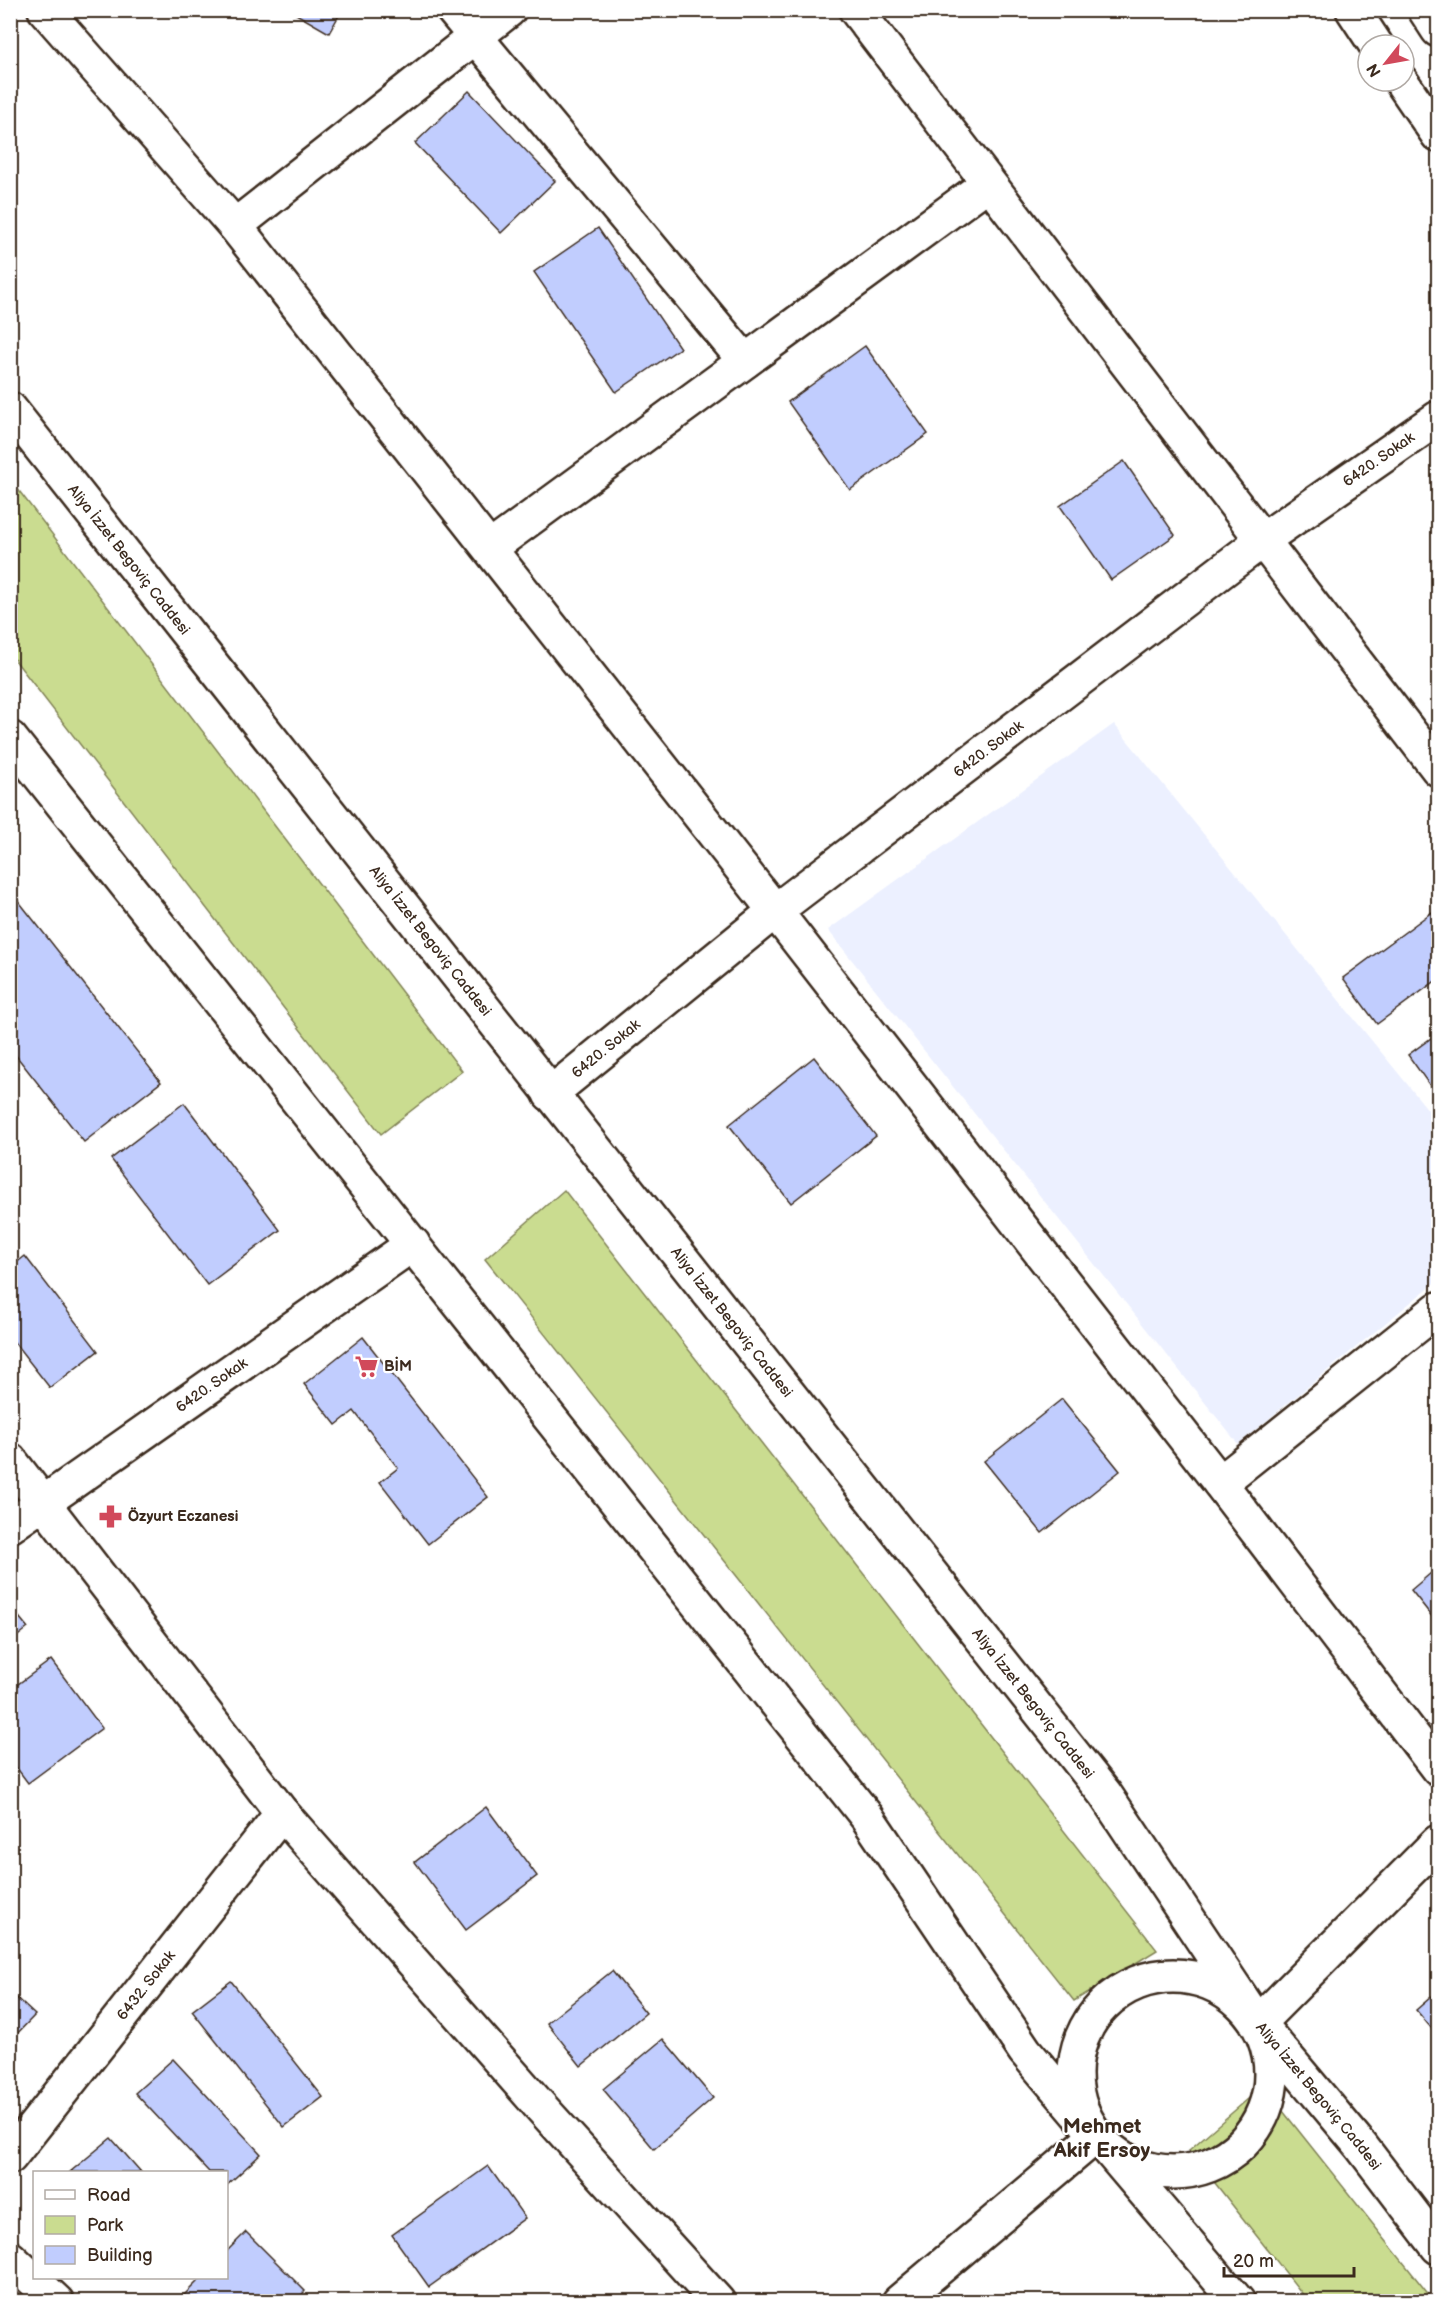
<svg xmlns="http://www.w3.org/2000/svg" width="1449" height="2312" font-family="'Balsamiq Sans',sans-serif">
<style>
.built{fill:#ecf0ff}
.green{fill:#cadc90;stroke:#828357;stroke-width:1.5}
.building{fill:#c1cdfe;stroke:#3b2a1e;stroke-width:1.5}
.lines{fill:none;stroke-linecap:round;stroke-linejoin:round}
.minor-casing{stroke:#3b2a1e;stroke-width:38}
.tertiary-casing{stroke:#3b2a1e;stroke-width:38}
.secondary-casing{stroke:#3b2a1e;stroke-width:38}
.minor{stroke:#fff;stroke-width:33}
.tertiary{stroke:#fff;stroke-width:33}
.secondary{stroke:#fff;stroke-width:33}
.labels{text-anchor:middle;stroke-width:4.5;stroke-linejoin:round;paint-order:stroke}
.street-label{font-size:15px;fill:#3b2a1e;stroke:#fff}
.poi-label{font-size:15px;font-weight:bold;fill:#3b2a1e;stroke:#fff;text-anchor:start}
.district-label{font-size:21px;font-weight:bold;fill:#3b2a1e;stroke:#fff}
</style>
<rect width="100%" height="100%" fill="#fff"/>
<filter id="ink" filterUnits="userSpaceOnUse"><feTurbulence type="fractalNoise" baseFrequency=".0167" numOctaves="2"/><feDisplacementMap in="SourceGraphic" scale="12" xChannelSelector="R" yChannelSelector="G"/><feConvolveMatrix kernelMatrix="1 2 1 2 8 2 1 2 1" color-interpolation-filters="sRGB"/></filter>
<g filter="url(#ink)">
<polygon class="built" points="1114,724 1438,1122 1438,1280 1238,1444 828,930"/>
<g class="green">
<polygon points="10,479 462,1071 381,1134 11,655"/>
<polygon points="564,1190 1157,1950 1074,2001 485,1259"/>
<polygon points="1263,2086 1434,2301 1308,2301 1189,2150"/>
</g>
<g class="building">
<polygon points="289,10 342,10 329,33"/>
<polygon points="469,91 555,181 501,233 415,143"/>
<polygon points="598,228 680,348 616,392 534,272"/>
<polygon points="865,346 928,434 850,490 788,402"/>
<polygon points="1124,461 1175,535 1111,580 1060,506"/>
<polygon points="13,894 161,1082 84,1142 10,1048 10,896"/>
<polygon points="1432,912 1438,921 1438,979 1377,1024 1343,978"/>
<polygon points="1438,1033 1438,1097 1408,1055"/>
<polygon points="814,1057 876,1136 791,1203 729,1125"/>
<polygon points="184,1103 280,1230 207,1285 111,1159"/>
<polygon points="25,1256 98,1351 50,1388 10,1337 10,1268"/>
<polygon points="363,1337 488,1497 428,1544 380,1482 398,1468 354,1411 336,1425 304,1384"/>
<polygon points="1062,1399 1120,1471 1042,1533 984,1461"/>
<polygon points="1438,1567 1438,1624 1411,1590"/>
<polygon points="10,1606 28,1628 10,1642"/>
<polygon points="51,1660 102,1728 28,1783 10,1759 10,1690"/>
<polygon points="486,1807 537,1876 466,1930 415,1862"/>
<polygon points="612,1971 646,2013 581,2066 547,2023"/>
<polygon points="231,1981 323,2097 284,2127 192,2011"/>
<polygon points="1438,1991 1438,2036 1416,2010"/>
<polygon points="10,1992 35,2015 10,2041"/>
<polygon points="663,2039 713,2098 654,2149 603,2089"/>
<polygon points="173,2059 261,2154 226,2186 226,2172 209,2172 135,2093"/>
<polygon points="111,2138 141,2172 70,2172"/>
<polygon points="488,2166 525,2218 429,2287 392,2235"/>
<polygon points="246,2232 305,2291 295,2302 177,2302 201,2278 226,2278 226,2252"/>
</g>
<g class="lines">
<defs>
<g id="minor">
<polyline points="45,10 235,226 775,911 1220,1483 1438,1769"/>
<polyline points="453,10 745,361"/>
<polyline points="856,10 1438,769"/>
<polyline points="235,226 509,10"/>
<polyline points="490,548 987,184"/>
<path id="s1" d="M 550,1094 L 775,911 L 1264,539 L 1438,418"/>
<polyline points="10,1460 282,1813 539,2105 718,2302"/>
<polyline points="1220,1483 1438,1309"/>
<path id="s2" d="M 10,1526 L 413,1244"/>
<polyline points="1258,2023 1438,1842"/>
<path id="s3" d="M 10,2157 L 282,1813"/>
<polyline points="10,2258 57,2302"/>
<polyline points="899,2302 1096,2136"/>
</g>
<g id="tertiary">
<polyline points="1353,10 1376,45"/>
<polyline points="1425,10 1438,30"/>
<polyline points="1401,81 1438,135"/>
</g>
<g id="secondary">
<path id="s4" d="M 10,409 L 1105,1794 L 1258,2023 L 1361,2146 L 1438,2247"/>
<polyline points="10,738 867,1817 1025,2051 1238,2302"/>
<circle cx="1173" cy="2074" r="98"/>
</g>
</defs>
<use href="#minor" class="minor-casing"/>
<use href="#tertiary" class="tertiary-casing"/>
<use href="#secondary" class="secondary-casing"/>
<use href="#minor" class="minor"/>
<use href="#tertiary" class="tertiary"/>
<use href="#secondary" class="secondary"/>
</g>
</g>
<defs>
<symbol id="supermarket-bare" viewBox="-9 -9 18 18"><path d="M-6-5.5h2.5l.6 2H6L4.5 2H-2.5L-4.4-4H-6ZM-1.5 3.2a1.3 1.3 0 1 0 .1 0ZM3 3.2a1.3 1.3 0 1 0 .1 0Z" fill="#d1495b" stroke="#fff" stroke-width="2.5" paint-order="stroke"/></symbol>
<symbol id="pharmacy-bare" viewBox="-9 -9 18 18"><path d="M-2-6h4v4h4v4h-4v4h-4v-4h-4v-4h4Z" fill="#d1495b" stroke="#fff" stroke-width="2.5" paint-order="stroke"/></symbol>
</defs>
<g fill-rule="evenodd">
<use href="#supermarket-bare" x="350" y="1350" width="33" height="33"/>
<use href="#pharmacy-bare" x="94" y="1500" width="33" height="33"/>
</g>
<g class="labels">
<g class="street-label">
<text dy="5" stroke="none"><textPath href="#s1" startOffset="1044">6420. Sokak</textPath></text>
<text dy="5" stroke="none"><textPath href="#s4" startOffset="192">Aliya İzzet Begoviç Caddesi</textPath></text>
<text dy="5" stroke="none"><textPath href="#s1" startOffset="558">6420. Sokak</textPath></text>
<text dy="5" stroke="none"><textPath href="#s4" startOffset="678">Aliya İzzet Begoviç Caddesi</textPath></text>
<text dy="5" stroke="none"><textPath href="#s1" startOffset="72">6420. Sokak</textPath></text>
<text dy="5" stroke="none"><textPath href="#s4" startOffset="1164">Aliya İzzet Begoviç Caddesi</textPath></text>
<text dy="5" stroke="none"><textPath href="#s2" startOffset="246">6420. Sokak</textPath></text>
<text dy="5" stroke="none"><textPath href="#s4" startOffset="1650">Aliya İzzet Begoviç Caddesi</textPath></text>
<text dy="5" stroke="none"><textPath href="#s3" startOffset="219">6432. Sokak</textPath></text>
<text dy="5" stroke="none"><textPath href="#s4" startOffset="2136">Aliya İzzet Begoviç Caddesi</textPath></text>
</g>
<g class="poi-label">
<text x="384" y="1371">BİM</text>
<text x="128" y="1521">Özyurt Eczanesi</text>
</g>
<g class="district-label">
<text x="1102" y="2133">Mehmet<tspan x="1102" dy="24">Akif Ersoy</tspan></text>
</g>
</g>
<rect width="1449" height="2312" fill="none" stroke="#fff" stroke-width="36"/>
<rect x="18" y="18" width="1413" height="2276" fill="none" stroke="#3b2a1e" stroke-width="2" filter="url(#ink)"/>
<rect x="33" y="2171" width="195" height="108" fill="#ffffff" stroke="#b1aaa5" stroke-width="1.5"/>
<rect x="45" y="2190" width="30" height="9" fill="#ffffff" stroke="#b1aaa5" stroke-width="1.5"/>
<text x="87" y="2201" font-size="18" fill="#3b2a1e">Road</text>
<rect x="45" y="2216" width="30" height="18" fill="#cadc90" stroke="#b1aaa5" stroke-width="1.5"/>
<text x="87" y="2231" font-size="18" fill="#3b2a1e">Park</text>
<rect x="45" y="2246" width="30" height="18" fill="#c1cdfe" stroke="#b1aaa5" stroke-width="1.5"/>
<text x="87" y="2261" font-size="18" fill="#3b2a1e">Building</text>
<g transform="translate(1386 63) rotate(239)"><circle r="28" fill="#ffffff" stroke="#b1aaa5" stroke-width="1.5"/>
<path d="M0-4.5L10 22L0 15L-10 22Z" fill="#d1495b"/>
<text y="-9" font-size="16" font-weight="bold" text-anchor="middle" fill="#3b2a1e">N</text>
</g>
<path d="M1224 2267v9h130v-9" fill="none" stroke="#3b2a1e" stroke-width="3"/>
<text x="1233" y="2267" font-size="18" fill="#3b2a1e" stroke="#ffffff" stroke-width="4.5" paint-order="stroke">20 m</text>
</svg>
